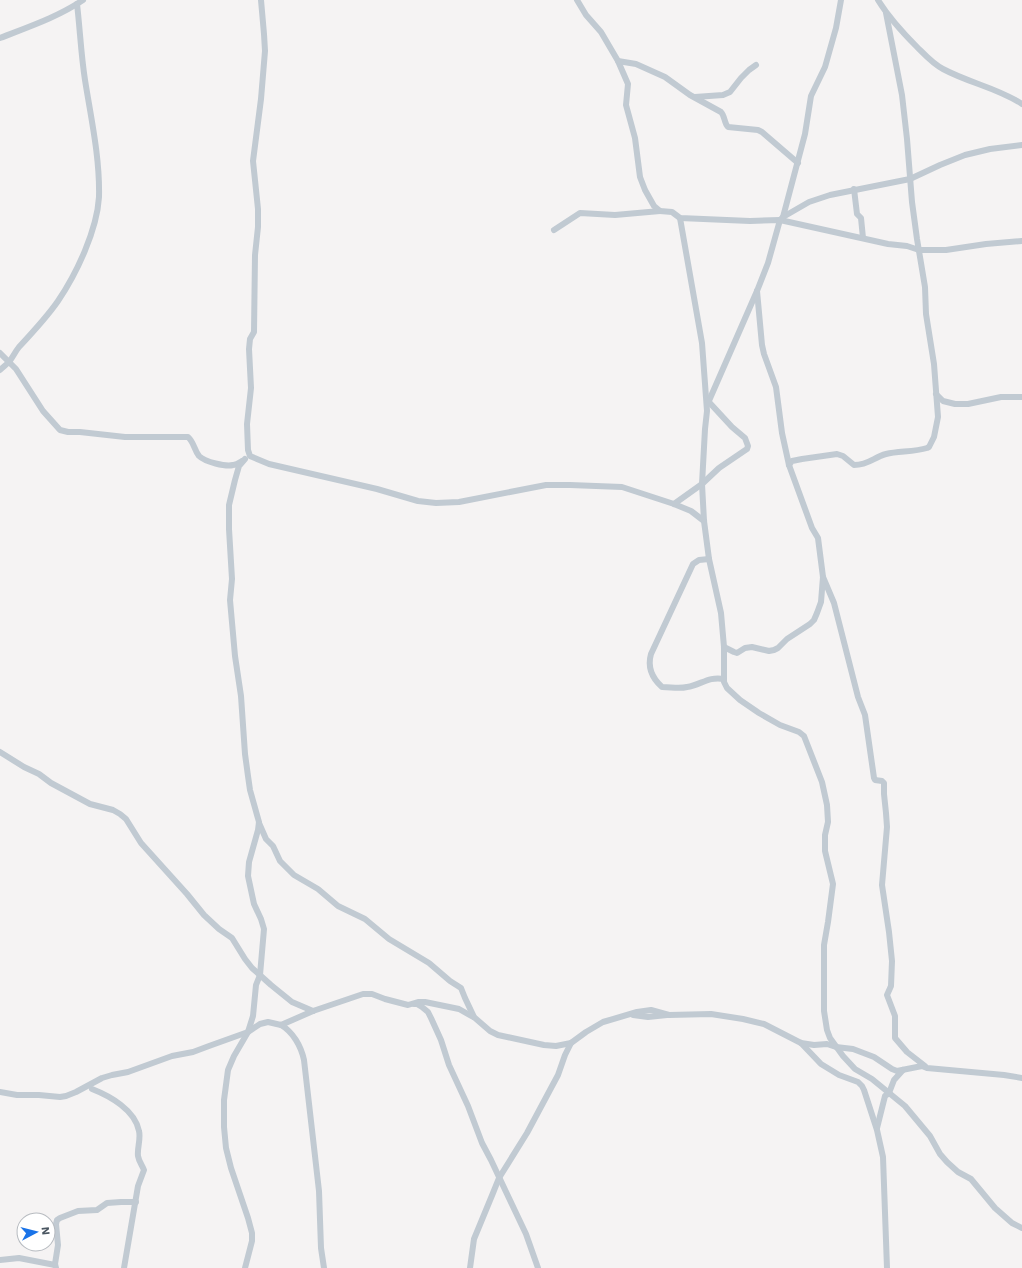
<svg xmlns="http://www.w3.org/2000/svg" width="1022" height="1268" font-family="'Work Sans',sans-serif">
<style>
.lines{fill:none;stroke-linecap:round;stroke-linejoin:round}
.minor{stroke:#c1cad2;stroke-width:6}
</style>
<rect width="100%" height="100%" fill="#f5f3f3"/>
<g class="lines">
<g class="minor">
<polyline points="261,0 264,34 265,51 261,99 253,161 258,209 258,227 255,255 254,332 250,339 249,349 251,388 247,424 248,450 250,456 269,464 377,489 418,501 436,503 459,502 546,485 570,485 622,487 674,504 691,511 704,521"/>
<polyline points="577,0 586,15 601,32 618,61 628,84 626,105 635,138 640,177 645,190 654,206 660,211 672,212 680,218 750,221 780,220 888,244 907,246 919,250 946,250 986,244 1022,241"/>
<path d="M 878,0 C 889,18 903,33 917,47 C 925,55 933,64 943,69 C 969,83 998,88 1022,104"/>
<path d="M 0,38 C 28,27 58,17 83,0"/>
<path d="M 618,61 L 636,64 L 665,77 L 690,95 L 721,112 C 725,116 724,123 728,127 L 758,130 L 762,132 L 798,163"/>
<polyline points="695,97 723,95 730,92 741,78 749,70 756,65"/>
<polyline points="854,189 857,214 861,218 863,238"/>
<polyline points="783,217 809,202 830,195 910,179 940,165 965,155 990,149 1022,145"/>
<polyline points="680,218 702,343 707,411 705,429 702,484 704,521 709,559 721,613 724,647 724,682 727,688 740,700 759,713 780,725 799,732 804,736 822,782 827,805 828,822 825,835 825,851 833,884 828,922 824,945 824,1011 827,1030 830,1038 843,1056 855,1069 872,1079 905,1106 930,1136 940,1154 947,1162 958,1172 971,1179 995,1208 1012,1223 1022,1228"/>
<polyline points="554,230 580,213 615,215 660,211"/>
<path d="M 0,353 L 16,369 L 43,411 L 60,430 L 68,432 L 80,432 L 125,437 L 188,437 C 194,442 194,450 199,456 C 205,462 226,467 233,465 C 237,465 239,463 242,461"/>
<path d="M 0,370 C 3,367 6,365 9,362 C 13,357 15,352 19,347 C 33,332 47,317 58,301 C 77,273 97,230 99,197 C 100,158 91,118 85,80 C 81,55 80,29 77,4"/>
<polyline points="936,394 943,401 955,404 968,404 1001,397 1022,397"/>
<polyline points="708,403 757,291 768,263 780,220 783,217 805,134 811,96 825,67 836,28 841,0"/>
<polyline points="245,459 239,466 235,480 229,505 229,529 232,579 230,600 235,656 241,696 245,754 248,776 250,790 259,822 258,830 249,862 248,876 254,904 261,919 264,929 260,975 256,985 253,1016 248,1032 234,1056 228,1070 224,1100 224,1127 226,1148 231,1168 248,1218 252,1233 252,1241 245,1268"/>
<path d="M 789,465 L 792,461 L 802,459 L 837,454 L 843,456 L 854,465 C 869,465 874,457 886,454 C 899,451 914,452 927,448 L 929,447 L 934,437 L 938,417 L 934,364 L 926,314 L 925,287 L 917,239 L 912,202 L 907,139 L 902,95 L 886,13"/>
<polyline points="674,504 702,484 719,468 744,451 747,449 748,446 745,438 732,427 708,401"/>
<path d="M 709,559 L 699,560 L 693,564 L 651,654 C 647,668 652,678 662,687 C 671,687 679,689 687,687 C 701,685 708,676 724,679"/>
<polyline points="823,577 834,603 858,697 865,715 874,778 875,780 882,781 884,783 884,794 886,813 887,827 882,885 889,932 892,961 891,986 887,995 895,1016 895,1038 907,1052 925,1066"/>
<polyline points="724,647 734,652 737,653 745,648 752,647 769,651 774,650 778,648 787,639 810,624 814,620 817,613 821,602 823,577 818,538 812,528 789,465 782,433 776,387 764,354 762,345 757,291"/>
<polyline points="0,752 24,767 39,774 51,783 90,804 113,810 120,814 126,819 141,843 187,894 204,915 219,929 232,938 245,959 252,968 271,985 292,1002 313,1011"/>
<polyline points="259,823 266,839 273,846 280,861 294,875 318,889 338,906 365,919 389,939 429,963 450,981 461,988 465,998 474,1017"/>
<polyline points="414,1004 417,1004 422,1007 428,1012 431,1018 441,1040 449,1065 468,1106 482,1143 491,1160 526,1234 538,1268"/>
<polyline points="633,1015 648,1017 667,1015"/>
<path d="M 281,1025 C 293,1032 301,1046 304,1060 L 319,1191 L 321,1248 L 324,1268"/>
<polyline points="801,1043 821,1064 839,1075 858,1082 862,1086 864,1090 877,1130 883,1157 887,1268"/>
<path d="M 92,1089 C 110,1096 135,1110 139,1131 C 141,1139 137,1148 138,1156 C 139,1162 142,1165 144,1170 L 138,1186 L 124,1268"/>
<polyline points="0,1092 17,1095 39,1095 60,1097 66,1096 76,1092 102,1078 112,1075 128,1072 172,1056 193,1052 209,1046 248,1032 260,1024 268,1022 281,1025 313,1011 363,994 372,994 385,999 408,1005 418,1002 425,1002 459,1009 475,1018 490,1031 498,1035 544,1045 556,1046 571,1043 586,1032 603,1022 637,1012 651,1010 669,1015 711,1014 743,1019 764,1024 801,1043 814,1045 827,1044 836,1047 853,1049 874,1057 892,1069 897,1071 922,1066 927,1068 1004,1075 1022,1078"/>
<polyline points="877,1128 885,1096 889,1093 894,1080 903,1070"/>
<polyline points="0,1260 19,1258 55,1265"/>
<polyline points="56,1268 55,1264 58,1245 56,1224 57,1220 60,1218 78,1211 97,1210 107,1203 121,1202 136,1202"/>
<polyline points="470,1268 474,1239 493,1193 499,1178 527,1133 558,1075 565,1055 571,1043"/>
</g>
</g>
<g transform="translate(36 1232) rotate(83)"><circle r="19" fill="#ffffff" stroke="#b7bbc0"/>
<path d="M0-3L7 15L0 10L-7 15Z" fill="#1a73e8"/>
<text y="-6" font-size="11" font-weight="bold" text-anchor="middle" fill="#4a5661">N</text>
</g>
</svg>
